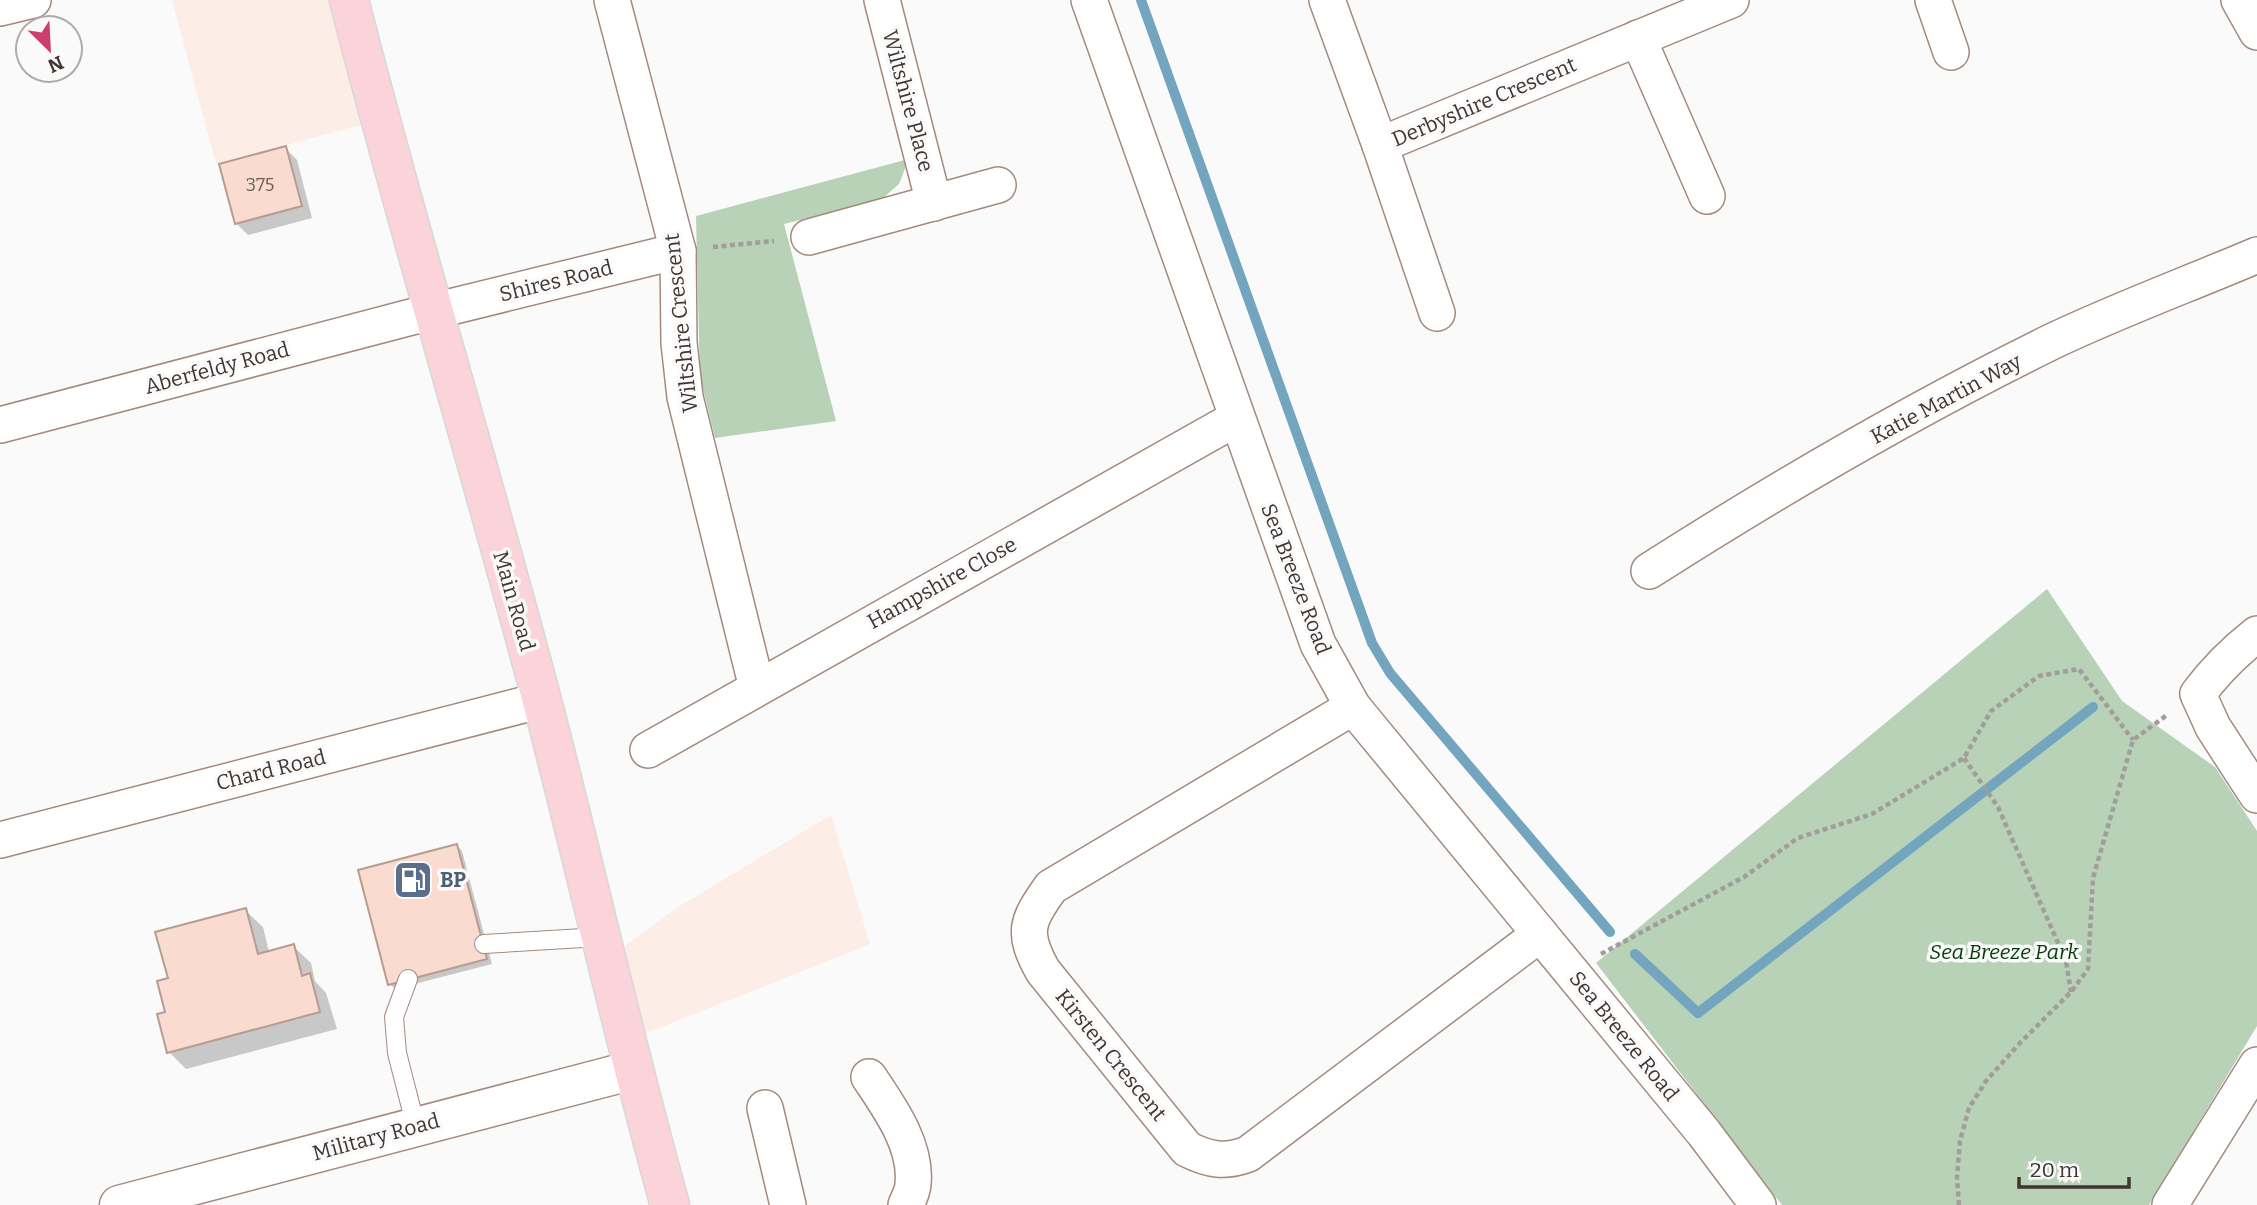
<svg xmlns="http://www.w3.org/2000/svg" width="2257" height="1205" font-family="Bitter,serif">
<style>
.built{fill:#fcede6}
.green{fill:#b7d2b6}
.shadow{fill:#0003}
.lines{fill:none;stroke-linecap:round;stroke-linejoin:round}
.stream{stroke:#73a5bf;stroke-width:10}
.building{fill:#f9dccf;stroke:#b79c8f;stroke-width:2}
.lane-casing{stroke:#a48a7d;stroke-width:20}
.street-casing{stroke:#a48a7d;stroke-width:38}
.secondary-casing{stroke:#a48a7d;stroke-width:41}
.primary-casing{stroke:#d9d7d6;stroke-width:41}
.path{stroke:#a29d9b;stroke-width:4.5;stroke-dasharray:5 3.5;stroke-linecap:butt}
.lane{stroke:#fff;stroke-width:18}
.street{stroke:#fff;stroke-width:35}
.secondary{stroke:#fff;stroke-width:38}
.primary{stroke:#fbd4db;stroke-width:38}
.labels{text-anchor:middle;stroke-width:7;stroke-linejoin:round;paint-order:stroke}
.number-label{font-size:18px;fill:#6e5f58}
.street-label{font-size:21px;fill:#403530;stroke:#fafafa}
.service-label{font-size:21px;font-weight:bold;fill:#4e5e75;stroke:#fafafa;text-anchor:start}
.park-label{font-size:21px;font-style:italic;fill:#043b09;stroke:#fafafa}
</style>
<rect width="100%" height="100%" fill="#fafafa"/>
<g class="built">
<polygon points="172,0 349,0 379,120 216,164"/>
<polygon points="831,815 870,944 626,1041 606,960 678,907"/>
</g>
<g class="green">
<polygon points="905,160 906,166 899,184 882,199 784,224 836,421 715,438 700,377 696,216"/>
<polygon points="2047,589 2122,701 2215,767 2257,831 2257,1026 2149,1205 1782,1205 1596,963"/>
</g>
<g class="shadow">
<polygon points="285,148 297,160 312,218 248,235 236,223"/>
<polygon points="457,846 462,851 492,964 395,989 390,984"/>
<polygon points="245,910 263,927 269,952 293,946 311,963 315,981 326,993 337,1029 186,1069 169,1052 167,1014 170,979"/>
</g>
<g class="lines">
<g class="stream">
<polyline points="1141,0 1372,643 1390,673 1610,932"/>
<polyline points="1635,954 1698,1013 2093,707"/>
</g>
</g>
<g class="building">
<polygon points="286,146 302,206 235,224 219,164"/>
<polygon points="457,844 487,959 388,985 358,870"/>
<polygon points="246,908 258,954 294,944 302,976 310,973 320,1012 167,1053 157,1014 165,1012 157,981 168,978 155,932"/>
</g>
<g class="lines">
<defs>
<g id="lane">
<polyline points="484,944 600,937"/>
<polyline points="408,979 394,1017 397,1053 416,1127"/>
</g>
<g id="street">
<polyline points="612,0 678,251 679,343 685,397 757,688"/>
<polyline points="882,0 934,203"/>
<polyline points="1089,0 1318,644 1353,707 1704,1133 1758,1205"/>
<polyline points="1327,0 1380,145 1731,0"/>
<polyline points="1933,0 1951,52"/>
<polyline points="2239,0 2257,32"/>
<polyline points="0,8 33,0"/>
<polyline points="1638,38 1707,196"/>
<polyline points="1380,145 1437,313"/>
<polyline points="809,237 998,185"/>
<polyline points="0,425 434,311 678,251"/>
<path d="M 1649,571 C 1779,488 1913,410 2051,342 C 2118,310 2189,284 2257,255"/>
<path d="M 2257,634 C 2234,652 2215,671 2198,694 L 2213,727 L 2257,795"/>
<path d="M 1353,707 L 1051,887 C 1027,921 1021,932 1043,971 L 1187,1149 C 1209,1160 1225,1163 1248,1154 L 1540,934"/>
<polyline points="648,750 1237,418"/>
<polyline points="0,840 542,700"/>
<path d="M 869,1077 C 889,1107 917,1145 913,1184 C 913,1190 909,1198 906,1205"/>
<polyline points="765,1108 788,1205"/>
<polyline points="2170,1205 2257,1065"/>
</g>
<polyline id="secondary" points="119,1205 633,1070"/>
<path id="primary" d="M 349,0 C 409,235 480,466 542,701 C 586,869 623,1038 670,1205"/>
</defs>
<use href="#lane" class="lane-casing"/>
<use href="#street" class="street-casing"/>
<use href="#secondary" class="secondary-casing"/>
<use href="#primary" class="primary-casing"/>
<g class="path">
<polyline points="713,247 774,241"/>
<polyline points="1964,758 1998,807 2066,961 2071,992"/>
<polyline points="1601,954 1744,877 1798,838 1872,814 1964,758 1991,711 2039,676 2079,669 2133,740"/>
<polyline points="1959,1205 1957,1177 1960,1141 1969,1108 1986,1081 2019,1044 2071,992 2088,969 2093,878 2133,740 2167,715"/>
</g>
<use href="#lane" class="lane"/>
<use href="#street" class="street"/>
<use href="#secondary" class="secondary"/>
<use href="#primary" class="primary"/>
</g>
<defs>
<symbol id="fuel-square" viewBox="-11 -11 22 22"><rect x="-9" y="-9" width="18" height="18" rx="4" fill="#5c6f8a" stroke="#fafafa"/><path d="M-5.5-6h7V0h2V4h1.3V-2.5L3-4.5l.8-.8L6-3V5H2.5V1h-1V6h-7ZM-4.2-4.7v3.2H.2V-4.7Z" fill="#fff"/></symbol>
</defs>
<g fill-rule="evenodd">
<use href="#fuel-square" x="391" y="858" width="44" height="44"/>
</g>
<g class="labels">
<g class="number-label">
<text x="260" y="191">375</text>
</g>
<g class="street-label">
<text transform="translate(908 101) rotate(75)" y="7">Wiltshire Place</text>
<text transform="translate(1484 102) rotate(-23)" y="7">Derbyshire Crescent</text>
<text transform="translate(556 281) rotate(-14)" y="7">Shires Road</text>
<text transform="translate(681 323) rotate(-96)" y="7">Wiltshire Crescent</text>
<text transform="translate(217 368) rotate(-15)" y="7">Aberfeldy Road</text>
<text transform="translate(1946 399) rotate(-28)" y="7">Katie Martin Way</text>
<text transform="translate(1296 579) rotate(69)" y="7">Sea Breeze Road</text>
<text transform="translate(942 583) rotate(-29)" y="7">Hampshire Close</text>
<text transform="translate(514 601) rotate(74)" y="7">Main Road</text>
<text transform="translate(271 770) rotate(-14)" y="7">Chard Road</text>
<text transform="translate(1624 1036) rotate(51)" y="7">Sea Breeze Road</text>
<text transform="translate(1111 1055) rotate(51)" y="7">Kirsten Crescent</text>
<text transform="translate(376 1137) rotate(-15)" y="7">Military Road</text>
</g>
<g class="service-label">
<text x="440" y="887">BP</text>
</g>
<g class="park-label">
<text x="2004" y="959">Sea Breeze Park</text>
</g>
</g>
<g transform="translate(49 49) rotate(156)"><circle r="33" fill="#fafafa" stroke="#b0aba9" stroke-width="2"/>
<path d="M0-5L12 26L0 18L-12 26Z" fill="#cb3f6f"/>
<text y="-10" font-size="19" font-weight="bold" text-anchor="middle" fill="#403530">N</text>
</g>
<path d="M2019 1177v10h110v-10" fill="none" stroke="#403530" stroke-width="3.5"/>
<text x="2030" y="1177" font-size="21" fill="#403530" stroke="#fafafa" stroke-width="5" paint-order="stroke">20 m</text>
</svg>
